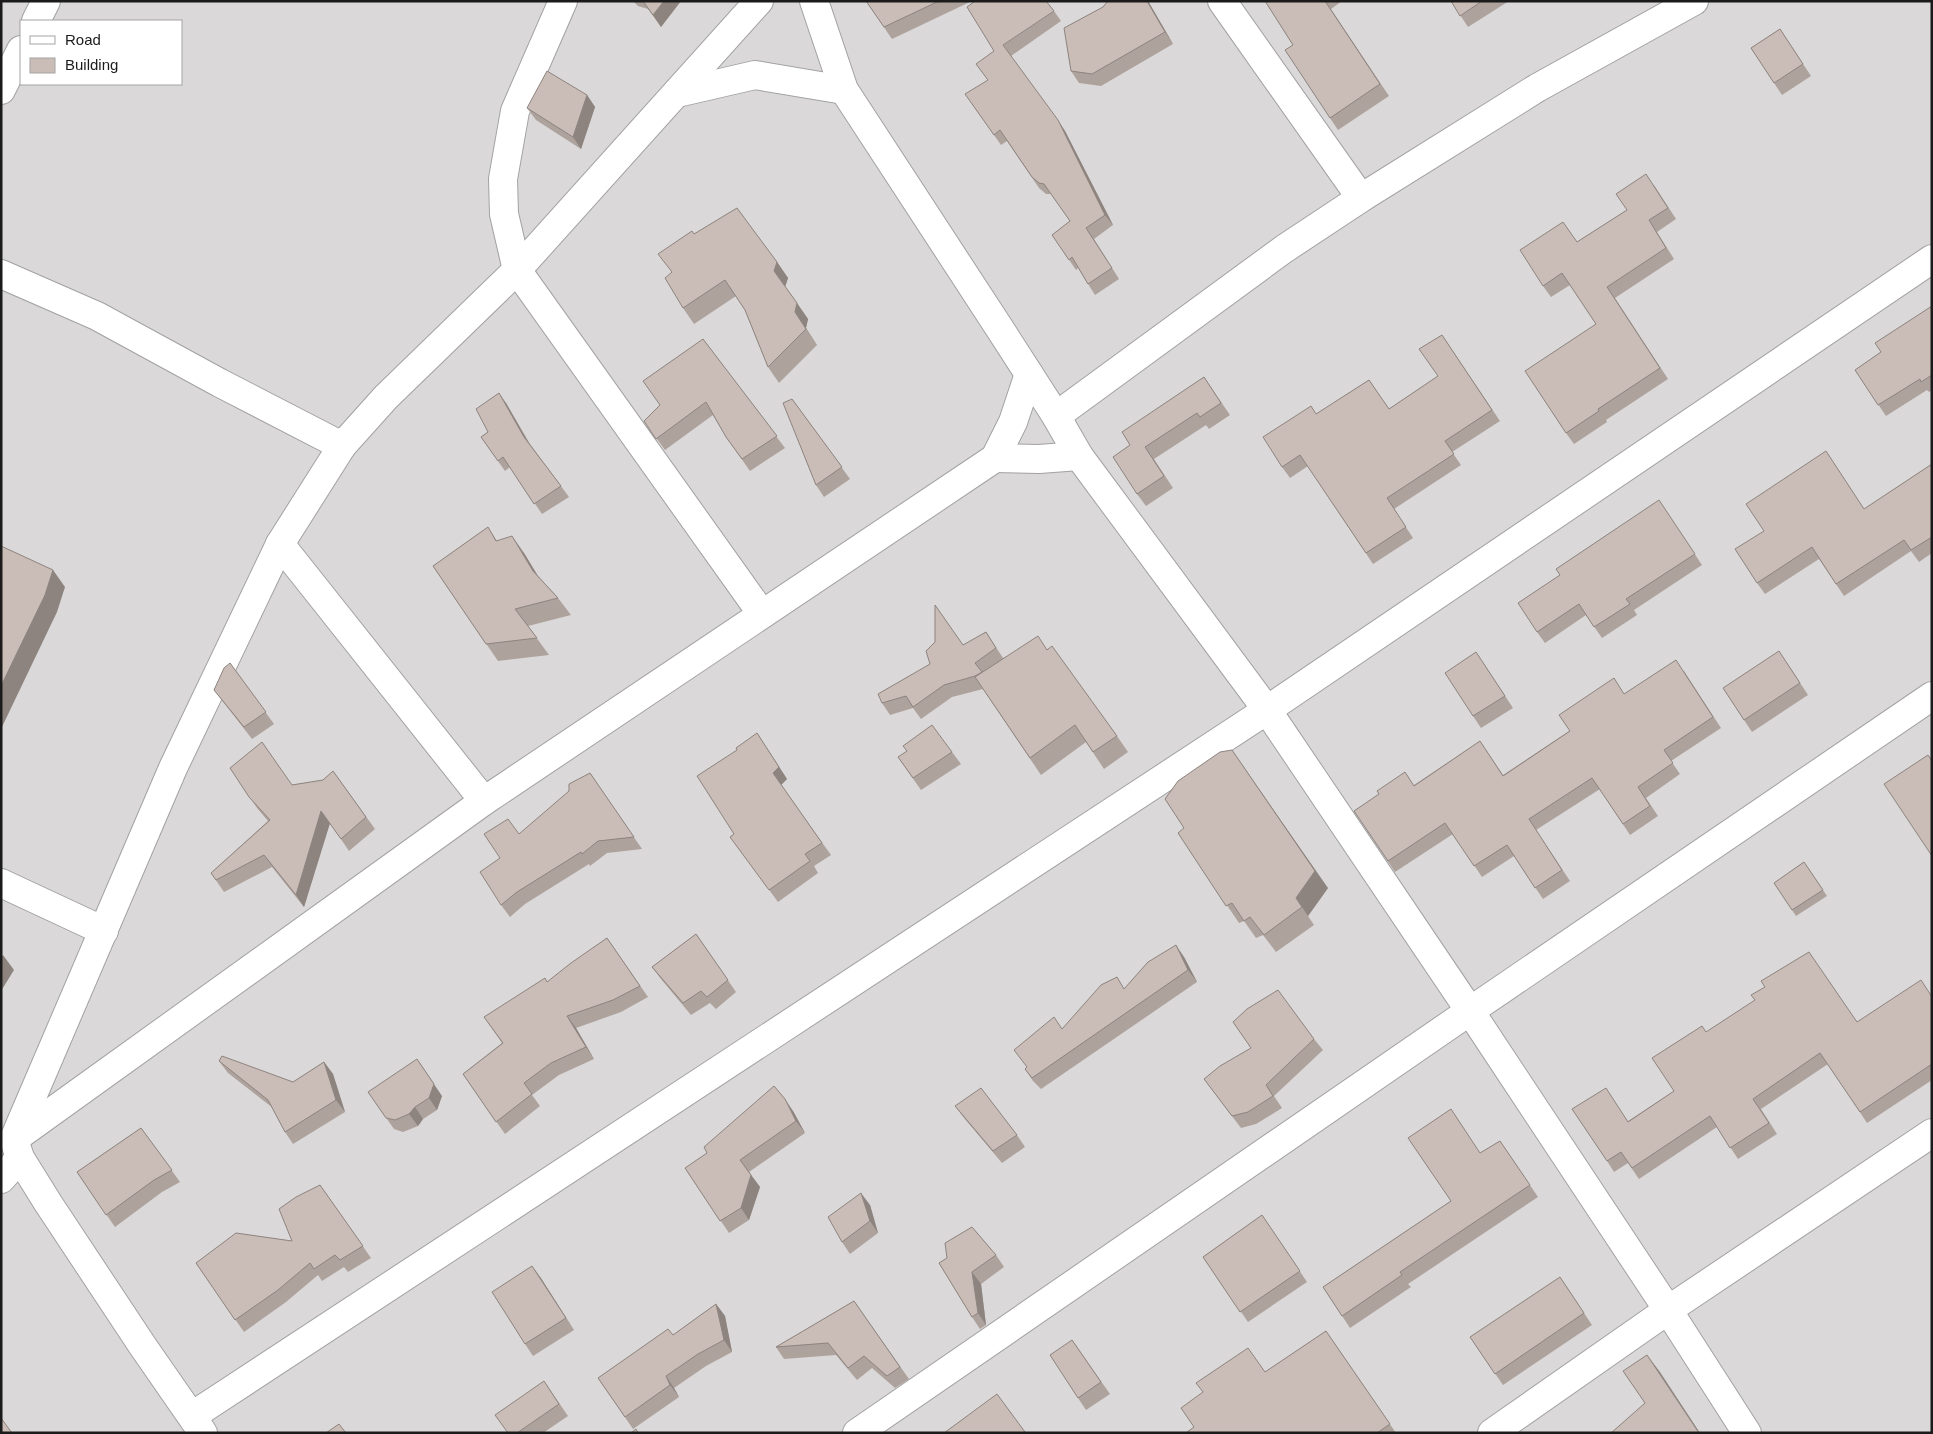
<svg xmlns="http://www.w3.org/2000/svg" width="1933" height="1434" font-family="Helvetica,sans-serif">
<style>
.residential{fill:#dad8d9;fill-rule:evenodd}
.lines{fill:none;stroke-linecap:round;stroke-linejoin:round}
.minor-casing{stroke:#a2a2a2;stroke-width:30}
.minor{stroke:#fff;stroke-width:28}
.wall{fill:#aea29d}
.shaded-wall{fill:#8d847f}
.building{fill:#cabcb6;stroke:#8d847f}
</style>
<rect width="100%" height="100%" fill="#eee7e0"/>
<path class="residential" d="M 1,1 L 1932,1 L 1932,1433 L 1,1433 ZM 21,21 L 181,21 L 181,84 L 21,84 Z"/>
<g class="lines">
<defs>
<g id="minor">
<polyline points="563,1 515,111 503,179 504,214 517,270 762,614"/>
<polyline points="814,1 844,90 1000,329 1056,416 1079,456 1267,710 1470,1011 1668,1310 1747,1433"/>
<polyline points="1222,1 1361,198"/>
<polyline points="36,21 46,1"/>
<polyline points="1,90 21,50"/>
<polyline points="677,93 755,75 844,90"/>
<polyline points="1,274 97,316 220,383 342,446"/>
<polyline points="1056,416 1284,249 1361,198 1537,88 1694,1"/>
<polyline points="995,458 1039,459 1079,456"/>
<polyline points="280,544 484,801"/>
<polyline points="1,883 104,931"/>
<polyline points="14,1139 484,801 995,458 1013,422 1029,374"/>
<polyline points="1,1179 20,1158"/>
<polyline points="192,1416 1267,710 1932,259"/>
<polyline points="203,1433 142,1345 48,1203 20,1158 14,1139 173,768 280,544 342,446 386,397 517,270 759,1"/>
<polyline points="857,1433 1470,1011 1932,696"/>
<polyline points="1492,1433 1668,1310 1932,1133"/>
</g>
</defs>
<use href="#minor" class="minor-casing"/>
<use href="#minor" class="minor"/>
</g>
<g class="wall">
<polygon points="633,1 681,1 661,27 648,9 638,6"/>
<polygon points="866,1 972,1 892,39"/>
<polygon points="1108,1 1148,1 1173,44 1101,86 1079,83 1071,71 1103,7"/>
<polygon points="1265,1 1342,1 1331,9 1389,96 1338,130 1330,118 1293,45"/>
<polygon points="1451,1 1509,1 1468,27"/>
<polygon points="1054,11 1061,21 1011,56 1065,131 1113,225 1094,239 1119,279 1095,295 1078,268 1076,270 1052,235 1070,221 1051,194 1046,194 1039,188 1007,141 1001,145 965,94 988,81 994,51"/>
<polygon points="1780,29 1811,76 1782,95 1751,48"/>
<polygon points="587,95 595,107 581,149 536,120 527,108"/>
<polygon points="1654,185 1676,219 1657,232 1674,259 1615,298 1668,379 1606,420 1607,422 1574,444 1566,433 1596,324 1570,285 1551,297 1543,286 1577,242 1627,210"/>
<polygon points="694,234 777,262 788,278 785,287 808,319 806,328 817,345 779,383 768,367 745,310 736,296 694,324 683,308 671,273"/>
<polygon points="1932,306 1932,390 1929,392 1927,390 1886,416 1855,370 1881,352"/>
<polygon points="1442,335 1500,421 1452,452 1461,465 1394,509 1413,538 1373,564 1308,466 1290,478 1282,467 1317,414 1369,380 1389,409 1438,376"/>
<polygon points="703,339 785,448 750,471 726,437 713,415 665,450 644,421 660,405"/>
<polygon points="1204,377 1230,415 1209,429 1206,425 1154,459 1173,488 1146,506 1137,494 1130,445"/>
<polygon points="792,399 850,479 824,497 816,485"/>
<polygon points="506,403 530,444 569,497 542,514 510,467 505,471 481,437 488,432"/>
<polygon points="1932,464 1932,553 1919,562 1911,551 1844,596 1819,559 1765,594 1757,583 1864,509"/>
<polygon points="1666,511 1702,565 1634,610 1637,615 1602,638 1586,615 1545,643 1537,632"/>
<polygon points="488,527 497,541 524,553 538,576 558,598 571,615 528,626 549,655 498,661 433,566"/>
<polygon points="986,632 1003,658 1048,649 1117,736 1128,752 1104,769 1086,742 1041,775 983,689 952,697 921,719 913,708 890,715 882,703 963,645"/>
<polygon points="230,663 274,724 252,739 214,690"/>
<polygon points="1787,663 1808,695 1752,732 1744,720"/>
<polygon points="1484,664 1513,708 1481,728 1473,716"/>
<polygon points="1684,671 1721,728 1671,761 1680,774 1646,798 1658,816 1630,835 1600,789 1536,830 1570,881 1543,899 1514,856 1482,877 1453,834 1395,872 1354,811 1379,794 1414,785 1480,741 1503,775 1625,694"/>
<polygon points="757,733 787,779 781,785 831,855 814,866 818,873 778,902 730,837 734,834 737,750"/>
<polygon points="952,752 961,764 921,790 898,757"/>
<polygon points="230,768 292,785 323,780 333,771 375,829 349,851 330,823 304,907 272,867 224,892 211,873 268,821 257,808"/>
<polygon points="590,773 642,849 607,853 590,866 589,864 525,904 510,917 501,905 500,858"/>
<polygon points="1178,833 1328,888 1308,916 1314,925 1276,952 1263,935 1256,938 1244,921 1239,923"/>
<polygon points="1804,862 1827,896 1796,916 1774,883"/>
<polygon points="696,934 736,992 716,1009 710,1003 691,1015 661,979 652,967"/>
<polygon points="607,938 648,997 621,1012 576,1028 594,1059 559,1075 532,1095 540,1106 505,1134 463,1074 502,1043 484,1017 548,982"/>
<polygon points="1184,957 1197,982 1041,1089 1033,1081 1025,1069 1125,988"/>
<polygon points="1932,996 1932,1080 1867,1123 1828,1064 1761,1109 1777,1134 1738,1159 1717,1127 1639,1179 1628,1163 1614,1172 1607,1161 1628,1121 1674,1091 1706,1032 1857,1022"/>
<polygon points="1314,1039 1323,1050 1274,1096 1282,1108 1256,1124 1241,1128 1204,1079"/>
<polygon points="219,1061 293,1082 324,1062 333,1074 345,1112 293,1144 285,1132 273,1108 228,1073"/>
<polygon points="368,1092 442,1096 437,1110 423,1119 418,1126 403,1132 394,1129"/>
<polygon points="955,1106 1017,1135 1025,1147 1002,1163 964,1118"/>
<polygon points="793,1111 805,1133 749,1172 760,1187 749,1220 729,1233 685,1168"/>
<polygon points="141,1128 180,1182 162,1192 115,1227 77,1172"/>
<polygon points="1500,1141 1538,1197 1408,1284 1411,1287 1350,1328 1323,1287 1451,1201 1481,1153"/>
<polygon points="320,1185 371,1258 348,1272 344,1267 322,1281 318,1275 286,1302 244,1332 196,1263 292,1241"/>
<polygon points="870,1205 878,1233 850,1254 842,1242"/>
<polygon points="1262,1215 1307,1282 1248,1322 1203,1257"/>
<polygon points="996,1255 1004,1267 981,1284 986,1325 980,1329 972,1317 939,1263"/>
<polygon points="532,1266 574,1330 533,1356 525,1344"/>
<polygon points="1560,1277 1592,1325 1503,1385 1470,1337"/>
<polygon points="854,1301 909,1379 895,1388 872,1368 857,1380 836,1355 784,1359 776,1347"/>
<polygon points="716,1304 725,1316 732,1352 706,1366 674,1388 679,1397 633,1429 598,1378 673,1335"/>
<polygon points="1326,1331 1396,1433 1186,1433 1265,1372"/>
<polygon points="1072,1340 1110,1394 1086,1410 1078,1398"/>
<polygon points="544,1381 568,1416 543,1433 508,1433"/>
</g>
<g class="shaded-wall">
<polygon points="664,1 681,1 661,27 653,15"/>
<polygon points="1147,1 1148,1 1173,44 1165,32"/>
<polygon points="587,95 595,107 581,149 573,137"/>
<polygon points="1058,120 1065,131 1113,225 1105,215"/>
<polygon points="777,262 788,278 785,287 774,271"/>
<polygon points="797,303 808,319 806,328 817,345 795,312"/>
<polygon points="499,393 506,403 531,447 524,437"/>
<polygon points="512,536 524,553 545,588 533,571"/>
<polygon points="53,570 65,587 57,612 1,729 1,686"/>
<polygon points="757,733 787,779 781,785 773,773"/>
<polygon points="1232,750 1328,888 1308,916 1314,925 1296,898"/>
<polygon points="321,811 330,823 304,907 296,895"/>
<polygon points="1176,945 1184,957 1197,982 1188,970"/>
<polygon points="3,955 14,970 1,991 1,958"/>
<polygon points="567,1016 576,1028 594,1059 586,1047"/>
<polygon points="417,1059 442,1096 437,1110 429,1098"/>
<polygon points="324,1062 333,1074 345,1112 336,1100"/>
<polygon points="785,1099 793,1111 805,1133 796,1121"/>
<polygon points="415,1107 423,1119 418,1126 409,1114"/>
<polygon points="751,1175 760,1187 749,1220 741,1208"/>
<polygon points="861,1193 870,1205 878,1233 870,1221"/>
<polygon points="532,1266 541,1278 574,1330 566,1318"/>
<polygon points="972,1272 981,1284 986,1325 978,1313"/>
<polygon points="716,1304 725,1316 732,1352 724,1340"/>
<polygon points="1647,1355 1660,1372 1700,1433 1699,1433"/>
<polygon points="666,1376 674,1388 679,1397 670,1385"/>
</g>
<g class="building">
<polygon points="643,1 664,1 653,15"/>
<polygon points="866,1 939,1 884,27"/>
<polygon points="975,1 1046,1 1054,11 1003,45 1058,120 1105,215 1086,228 1112,268 1088,284 1072,257 1069,260 1052,235 1070,221 1044,184 1039,183 1032,177 1000,130 994,135 965,94 988,80 976,64 994,51 967,7"/>
<polygon points="1108,1 1147,1 1165,32 1092,74 1071,71 1064,28 1103,7"/>
<polygon points="1265,1 1325,1 1380,84 1330,118 1285,50 1293,45"/>
<polygon points="1451,1 1482,1 1460,16"/>
<polygon points="1780,29 1803,64 1774,83 1751,48"/>
<polygon points="547,71 587,95 573,137 527,108"/>
<polygon points="1646,174 1668,208 1649,220 1666,248 1607,287 1660,368 1598,409 1599,411 1566,433 1525,371 1596,324 1562,273 1543,286 1520,250 1563,222 1577,242 1627,210 1616,194"/>
<polygon points="737,208 777,262 774,271 797,303 795,312 806,329 768,367 745,310 725,280 683,308 665,278 672,272 658,254 692,231 694,234"/>
<polygon points="1932,306 1932,375 1921,382 1920,379 1878,405 1855,370 1881,352 1875,343"/>
<polygon points="1442,335 1492,410 1445,441 1454,454 1387,498 1406,527 1366,553 1300,455 1282,467 1263,437 1311,406 1316,414 1369,380 1389,409 1438,376 1419,349"/>
<polygon points="703,339 777,436 742,459 726,437 706,402 656,439 644,421 660,405 643,381"/>
<polygon points="1204,377 1221,403 1200,417 1197,413 1145,447 1164,476 1137,494 1113,457 1130,445 1122,432"/>
<polygon points="499,393 524,437 561,486 534,504 503,457 498,461 481,437 488,432 476,409"/>
<polygon points="792,399 842,467 816,485 783,403"/>
<polygon points="1826,451 1864,509 1932,464 1932,537 1911,550 1904,540 1836,584 1812,547 1757,583 1735,549 1764,531 1746,504"/>
<polygon points="1659,500 1695,554 1626,599 1630,604 1594,627 1579,604 1537,632 1518,603 1560,575 1556,569"/>
<polygon points="488,527 496,541 512,536 533,571 558,598 515,609 537,638 486,644 433,566"/>
<polygon points="1,546 53,570 45,595 1,686"/>
<polygon points="935,605 963,645 986,632 996,648 975,663 982,672 975,676 944,685 913,707 906,696 882,703 878,694 930,664 926,651 935,642"/>
<polygon points="1038,636 1047,650 1052,646 1117,736 1093,752 1075,725 1030,758 975,677"/>
<polygon points="1779,651 1800,683 1744,720 1723,688"/>
<polygon points="1476,652 1505,696 1473,716 1445,673"/>
<polygon points="1676,660 1713,717 1664,750 1673,763 1638,787 1650,806 1623,824 1592,778 1529,819 1562,870 1535,888 1507,845 1474,866 1445,823 1388,861 1354,811 1379,794 1377,791 1405,772 1414,786 1480,741 1503,776 1570,731 1559,715 1614,678 1624,694"/>
<polygon points="230,663 266,712 244,727 214,690 224,668"/>
<polygon points="932,725 952,752 913,778 898,757 907,751 903,746"/>
<polygon points="757,733 779,767 773,773 822,843 805,854 810,861 769,890 730,837 734,834 697,776 737,750 736,748"/>
<polygon points="262,742 292,785 323,780 333,771 366,817 341,839 321,811 296,895 264,855 216,880 211,873 270,820 249,797 230,768"/>
<polygon points="1232,750 1315,871 1296,898 1302,907 1264,935 1250,917 1244,921 1232,903 1226,906 1178,833 1184,828 1165,799 1178,781 1220,752"/>
<polygon points="1928,755 1932,761 1932,856 1884,784"/>
<polygon points="590,773 634,837 598,841 582,854 581,852 517,892 501,905 480,872 500,858 484,834 508,819 519,834 569,791 569,784"/>
<polygon points="1804,862 1823,890 1792,910 1774,883"/>
<polygon points="696,934 728,980 707,997 701,991 683,1003 652,967"/>
<polygon points="607,938 640,986 613,1000 567,1016 586,1047 551,1063 524,1083 532,1094 496,1122 463,1074 503,1043 484,1017 545,978 547,982 571,963"/>
<polygon points="1176,945 1188,970 1032,1078 1025,1069 1027,1067 1014,1050 1054,1017 1062,1029 1101,985 1117,977 1124,989 1148,962"/>
<polygon points="1809,952 1857,1022 1921,980 1932,997 1932,1064 1860,1112 1820,1053 1753,1099 1769,1123 1730,1148 1710,1116 1632,1168 1621,1152 1607,1161 1572,1109 1606,1088 1628,1122 1674,1091 1652,1058 1702,1026 1706,1032 1755,1000 1751,995 1765,987 1761,981"/>
<polygon points="1278,990 1314,1039 1266,1085 1273,1096 1248,1112 1232,1116 1204,1079 1220,1066 1251,1048 1233,1022 1247,1009"/>
<polygon points="222,1056 293,1082 324,1062 336,1100 285,1132 268,1100 219,1061"/>
<polygon points="417,1059 434,1084 429,1098 415,1107 409,1114 395,1120 386,1118 368,1092"/>
<polygon points="774,1086 785,1099 796,1121 740,1160 751,1175 741,1208 720,1221 685,1168 707,1153 704,1147"/>
<polygon points="981,1088 1017,1135 993,1151 955,1106"/>
<polygon points="1451,1109 1480,1153 1500,1141 1530,1185 1400,1272 1402,1275 1342,1316 1323,1287 1451,1201 1408,1138"/>
<polygon points="141,1128 172,1170 154,1180 106,1215 77,1172"/>
<polygon points="320,1185 363,1246 340,1260 335,1255 314,1269 310,1263 278,1290 235,1320 196,1263 236,1233 292,1241 279,1209 296,1197"/>
<polygon points="861,1193 870,1221 842,1242 828,1217"/>
<polygon points="1262,1215 1300,1271 1240,1312 1203,1257"/>
<polygon points="972,1227 996,1255 972,1272 978,1313 972,1317 939,1263 947,1258 945,1243"/>
<polygon points="532,1266 566,1318 525,1344 492,1292"/>
<polygon points="1560,1277 1584,1313 1495,1374 1470,1337"/>
<polygon points="854,1301 900,1367 887,1376 864,1356 848,1368 828,1343 776,1347"/>
<polygon points="716,1304 724,1340 698,1354 666,1376 670,1385 625,1417 598,1378 668,1329 673,1335"/>
<polygon points="1326,1331 1390,1424 1377,1433 1186,1433 1194,1427 1181,1408 1203,1392 1196,1383 1248,1348 1265,1372"/>
<polygon points="1072,1340 1101,1382 1078,1398 1050,1355"/>
<polygon points="1647,1355 1699,1433 1611,1433 1645,1403 1623,1371"/>
<polygon points="544,1381 559,1404 517,1433 508,1433 495,1415"/>
<polygon points="997,1394 1025,1432 1023,1433 944,1433"/>
<polygon points="1,1418 12,1433 1,1433"/>
<polygon points="339,1424 346,1433 326,1433"/>
<polygon points="636,1429 638,1433 631,1433"/>
</g>
<rect width="1933" height="1434" fill="none" stroke="#1b1b1b" stroke-width="5"/>
<rect x="20" y="20" width="162" height="65" fill="#ffffff" stroke="#a4a4a4"/>
<rect x="30" y="36" width="25" height="8" fill="#ffffff" stroke="#a4a4a4"/>
<text x="65" y="45" font-size="15" fill="#1b1b1b">Road</text>
<rect x="30" y="58" width="25" height="15" fill="#cabcb6" stroke="#a4a4a4"/>
<text x="65" y="70" font-size="15" fill="#1b1b1b">Building</text>
</svg>
